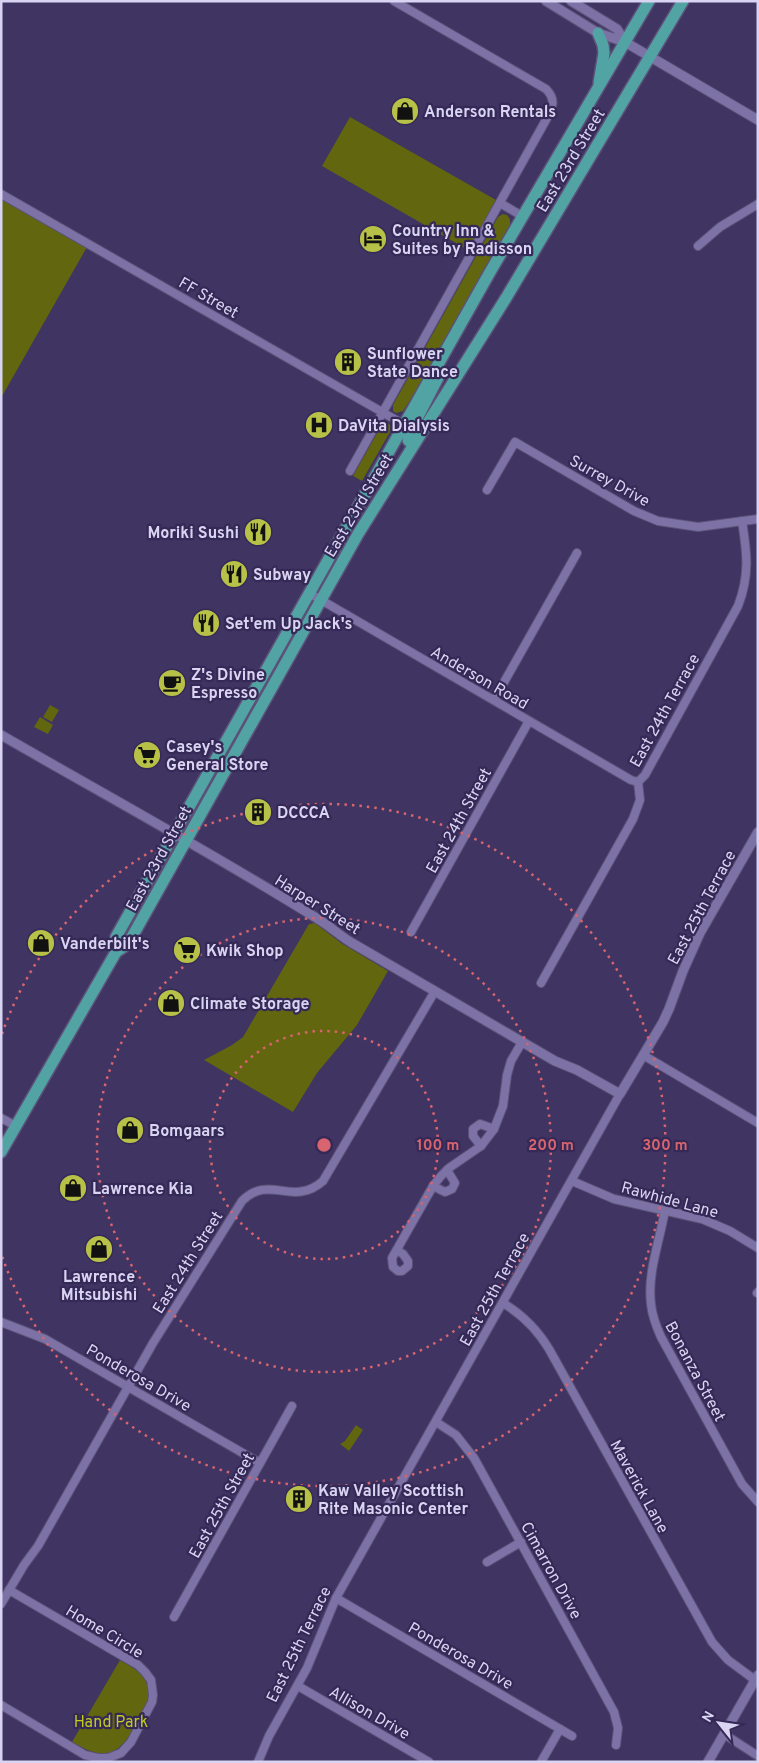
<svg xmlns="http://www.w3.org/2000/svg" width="759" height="1763" font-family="Overpass,sans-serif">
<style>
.green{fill:#61660f}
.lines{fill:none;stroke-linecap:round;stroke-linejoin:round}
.minor-casing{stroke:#5c5279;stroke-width:10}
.tertiary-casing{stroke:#5c5279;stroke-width:11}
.primary-casing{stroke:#5c5279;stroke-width:14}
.minor{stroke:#7c72a5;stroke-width:8}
.tertiary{stroke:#7c72a5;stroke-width:9}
.primary{stroke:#52a4a4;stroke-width:11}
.ring{fill:none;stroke:#d7646e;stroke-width:2.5;stroke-dasharray:2.5 5}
.labels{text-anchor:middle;stroke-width:4.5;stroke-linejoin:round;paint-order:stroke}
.poi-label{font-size:16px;font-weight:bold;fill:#d9d4f1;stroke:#352957;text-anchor:start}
.street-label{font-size:16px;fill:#d9d4f1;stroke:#352957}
.park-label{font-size:16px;fill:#c0ca1f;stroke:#352957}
.centre{fill:#d7646e;stroke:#352957;stroke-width:2.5}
.ring-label{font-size:15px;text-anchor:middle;font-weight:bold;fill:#d7646e;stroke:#352957;stroke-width:4.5;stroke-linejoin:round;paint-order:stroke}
</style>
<rect width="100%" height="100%" fill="#3f3462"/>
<g class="green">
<polygon points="350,117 496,200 468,250 322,166"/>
<polygon points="1,199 87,247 1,398"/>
<polygon points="503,214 507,215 510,219 510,226 423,381 403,411 396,413 393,411 393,405 498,217"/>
<polygon points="388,423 391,426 390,432 362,481 353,476 380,428 383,424"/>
<polygon points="50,705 59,710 52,722 43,717"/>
<polygon points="40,717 53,725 48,734 34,727"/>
<polygon points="315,923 341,943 388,971 357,1025 317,1073 293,1112 204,1060 232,1045 243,1037 309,924"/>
<polygon points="356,1425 363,1430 349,1451 340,1444 345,1441"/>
<path d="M 120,1660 C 128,1665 139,1670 145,1679 C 149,1686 149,1694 148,1702 C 144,1716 124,1750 109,1753 C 95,1756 84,1748 72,1742 Z"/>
</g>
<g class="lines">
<defs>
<g id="minor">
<polyline points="1,194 403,424"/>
<polyline points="500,203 522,216"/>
<polyline points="698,246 720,227 758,204"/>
<path d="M 350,471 L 547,118 C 553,107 556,99 546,89 L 394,1"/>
<polyline points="487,490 515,442 634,511 658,521 698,527 758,519"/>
<polyline points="309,593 631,780 638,782"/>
<polyline points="494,700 577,553"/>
<path d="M 638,782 L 645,775 L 738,606 C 750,575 747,553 742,521"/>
<polyline points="411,932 529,721"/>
<polyline points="541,983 633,819 640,800 638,782"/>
<polyline points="643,1055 758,1123"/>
<polyline points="1,1118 16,1126"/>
<polyline points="481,1146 473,1136 473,1129 480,1124 494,1129"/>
<polyline points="572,1181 614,1199 702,1219 730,1231 758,1248"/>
<polyline points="433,1186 445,1192 452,1189 455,1183 447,1170"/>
<path d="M 665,1210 C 660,1240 647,1273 651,1304 C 652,1315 656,1326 661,1337 L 742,1484 L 758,1502"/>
<polyline points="397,1250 403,1254 408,1261 408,1266 402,1271 398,1271 393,1267 392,1258 433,1186 441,1176 449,1168 481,1146 494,1129 503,1106 507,1075 511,1061 522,1042"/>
<polyline points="757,1293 758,1292"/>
<path d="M 503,1303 C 523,1315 537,1329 549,1349 L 712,1642 L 728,1660 L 755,1680"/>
<polyline points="1,1322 45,1339 260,1463"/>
<polyline points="436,1422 456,1435 474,1458 614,1712 618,1728 616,1745"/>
<polyline points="487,1562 521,1542"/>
<polyline points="336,1598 572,1736"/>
<path d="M 1,1604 L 24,1565 L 38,1546 L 153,1343 L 242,1201 C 270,1173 292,1208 323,1181 L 435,991"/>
<polyline points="174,1617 292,1406"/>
<polyline points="298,1686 429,1762"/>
<polyline points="1,1705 85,1755 98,1758 108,1758 121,1753 131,1742 152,1702 153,1695 151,1680 145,1672 138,1665 9,1590"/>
<polyline points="724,1734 758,1756"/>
<polyline points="258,1762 269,1736 307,1668 336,1598 620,1094"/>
<polyline points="541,1762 560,1729"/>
</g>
<g id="tertiary">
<polyline points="546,1 598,33 625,42 758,120"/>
<polyline points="571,1 617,29 625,42"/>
<path d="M 1,735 C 107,796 214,854 318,919 C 330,926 340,936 352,943 L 555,1061 L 577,1070 L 620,1094 L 663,1022 L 669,1009 L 683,971 L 700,933 L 758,832"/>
<polyline points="708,1762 758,1675"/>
</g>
<g id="primary">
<polyline points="598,33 603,45 604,53 599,83"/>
<polyline points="413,445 408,440 409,434 440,374"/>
<polyline points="116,952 116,937 490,272 649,1"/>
<polyline points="1,1152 116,952 128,944 358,534 506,298 683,1"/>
</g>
</defs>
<use href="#minor" class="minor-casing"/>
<use href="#tertiary" class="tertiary-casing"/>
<use href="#primary" class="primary-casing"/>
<use href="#minor" class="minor"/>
<use href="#tertiary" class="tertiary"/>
<use href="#primary" class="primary"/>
</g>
<g class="ring">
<circle cx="324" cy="1145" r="114"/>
<circle cx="324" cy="1145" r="227"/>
<path d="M2 1034A341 341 0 1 1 2 1256"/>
</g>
<defs>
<symbol id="shop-disc" viewBox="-11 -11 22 22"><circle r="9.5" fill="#b8c147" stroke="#352957"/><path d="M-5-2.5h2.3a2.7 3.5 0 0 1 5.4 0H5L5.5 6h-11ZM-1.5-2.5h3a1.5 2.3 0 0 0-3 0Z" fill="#111"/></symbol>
<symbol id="hotel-disc" viewBox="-11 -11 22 22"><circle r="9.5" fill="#b8c147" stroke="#352957"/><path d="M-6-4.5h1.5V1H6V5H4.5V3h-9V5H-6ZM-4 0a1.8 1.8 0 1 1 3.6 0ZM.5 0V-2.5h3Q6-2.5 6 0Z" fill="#111"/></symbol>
<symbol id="building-disc" viewBox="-11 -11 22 22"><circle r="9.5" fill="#b8c147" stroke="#352957"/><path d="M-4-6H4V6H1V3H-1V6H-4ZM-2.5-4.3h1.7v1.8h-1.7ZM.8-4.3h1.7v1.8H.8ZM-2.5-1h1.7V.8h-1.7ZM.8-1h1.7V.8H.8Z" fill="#111"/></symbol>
<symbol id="hospital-disc" viewBox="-11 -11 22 22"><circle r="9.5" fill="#b8c147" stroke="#352957"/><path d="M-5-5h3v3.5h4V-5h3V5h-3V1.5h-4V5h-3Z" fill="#111"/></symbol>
<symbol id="restaurant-disc" viewBox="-11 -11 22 22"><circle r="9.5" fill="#b8c147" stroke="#352957"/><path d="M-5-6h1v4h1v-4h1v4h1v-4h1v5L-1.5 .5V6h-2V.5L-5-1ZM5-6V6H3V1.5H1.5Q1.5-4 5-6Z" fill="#111"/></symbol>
<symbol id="cafe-disc" viewBox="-11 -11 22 22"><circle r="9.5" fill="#b8c147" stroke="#352957"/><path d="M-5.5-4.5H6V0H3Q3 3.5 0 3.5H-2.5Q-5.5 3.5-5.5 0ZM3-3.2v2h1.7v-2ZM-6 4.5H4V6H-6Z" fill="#111"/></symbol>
<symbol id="supermarket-disc" viewBox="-11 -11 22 22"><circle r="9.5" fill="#b8c147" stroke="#352957"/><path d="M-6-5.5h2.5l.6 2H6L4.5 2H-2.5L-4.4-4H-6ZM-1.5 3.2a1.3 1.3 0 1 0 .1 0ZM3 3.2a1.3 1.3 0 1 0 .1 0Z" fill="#111"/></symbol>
</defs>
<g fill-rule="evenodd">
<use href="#shop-disc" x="389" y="95" width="32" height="32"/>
<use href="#hotel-disc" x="357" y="223" width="32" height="32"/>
<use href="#building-disc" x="332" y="346" width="32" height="32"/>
<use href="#hospital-disc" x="303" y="409" width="32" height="32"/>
<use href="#restaurant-disc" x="242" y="516" width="32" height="32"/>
<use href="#restaurant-disc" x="218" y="558" width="32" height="32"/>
<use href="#restaurant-disc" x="190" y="607" width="32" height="32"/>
<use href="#cafe-disc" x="156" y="667" width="32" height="32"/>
<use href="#supermarket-disc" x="131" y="739" width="32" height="32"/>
<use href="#building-disc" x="242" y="796" width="32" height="32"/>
<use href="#shop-disc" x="25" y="927" width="32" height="32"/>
<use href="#supermarket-disc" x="171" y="934" width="32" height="32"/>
<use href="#shop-disc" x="155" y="987" width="32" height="32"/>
<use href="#shop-disc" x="114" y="1114" width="32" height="32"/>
<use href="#shop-disc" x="57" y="1172" width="32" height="32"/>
<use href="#shop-disc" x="83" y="1233" width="32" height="32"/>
<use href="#building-disc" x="283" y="1483" width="32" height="32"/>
</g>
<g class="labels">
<g class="poi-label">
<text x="424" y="117">Anderson Rentals</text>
<text x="392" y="236">Country Inn &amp;<tspan x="392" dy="18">Suites by Radisson</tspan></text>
<text x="367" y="359">Sunflower<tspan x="367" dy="18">State Dance</tspan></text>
<text x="338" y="431">DaVita Dialysis</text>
<text x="239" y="538" text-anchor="end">Moriki Sushi</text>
<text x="253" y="580">Subway</text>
<text x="225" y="629">Set'em Up Jack's</text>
<text x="191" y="680">Z's Divine<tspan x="191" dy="18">Espresso</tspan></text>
<text x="166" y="752">Casey's<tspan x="166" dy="18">General Store</tspan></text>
<text x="277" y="818">DCCCA</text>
<text x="60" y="949">Vanderbilt's</text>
<text x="206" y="956">Kwik Shop</text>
<text x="190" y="1009">Climate Storage</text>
<text x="149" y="1136">Bomgaars</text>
<text x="92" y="1194">Lawrence Kia</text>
<text x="99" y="1282" text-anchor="middle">Lawrence<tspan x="99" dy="18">Mitsubishi</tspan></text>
<text x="318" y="1496">Kaw Valley Scottish<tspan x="318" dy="18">Rite Masonic Center</tspan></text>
</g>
<g class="street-label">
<text transform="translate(570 160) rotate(-59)" y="6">East 23rd Street</text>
<text transform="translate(209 297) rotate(30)" y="6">FF Street</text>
<text transform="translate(610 480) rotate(29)" y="6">Surrey Drive</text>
<text transform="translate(358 505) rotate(-59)" y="6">East 23rd Street</text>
<text transform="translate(480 677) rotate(30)" y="6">Anderson Road</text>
<text transform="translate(664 710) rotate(-61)" y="6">East 24th Terrace</text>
<text transform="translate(458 820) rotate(-61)" y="6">East 24th Street</text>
<text transform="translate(158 858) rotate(-61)" y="6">East 23rd Street</text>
<text transform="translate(318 904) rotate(32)" y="6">Harper Street</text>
<text transform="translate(701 907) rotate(-62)" y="6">East 25th Terrace</text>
<text transform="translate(670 1199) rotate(15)" y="6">Rawhide Lane</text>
<text transform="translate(187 1262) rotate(-58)" y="6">East 24th Street</text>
<text transform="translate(494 1289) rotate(-61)" y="6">East 25th Terrace</text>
<text transform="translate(696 1371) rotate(62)" y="6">Bonanza Street</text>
<text transform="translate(139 1377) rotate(30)" y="6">Ponderosa Drive</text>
<text transform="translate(640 1486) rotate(61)" y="6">Maverick Lane</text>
<text transform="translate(221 1505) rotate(-61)" y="6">East 25th Street</text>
<text transform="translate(552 1570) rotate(61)" y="6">Cimarron Drive</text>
<text transform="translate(105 1631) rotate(31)" y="6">Home Circle</text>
<text transform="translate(298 1644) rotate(-64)" y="6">East 25th Terrace</text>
<text transform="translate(461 1655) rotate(30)" y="6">Ponderosa Drive</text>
<text transform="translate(370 1712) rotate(30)" y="6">Allison Drive</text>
</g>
<g class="park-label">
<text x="111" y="1727">Hand Park</text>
</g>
</g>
<circle cx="324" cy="1145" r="8" class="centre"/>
<g class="ring-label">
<text x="438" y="1150">100 m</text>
<text x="551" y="1150">200 m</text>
<text x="665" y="1150">300 m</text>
</g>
<rect width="759" height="1763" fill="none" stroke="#d9d4f1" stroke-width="5"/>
<g transform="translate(719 1723) rotate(300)" stroke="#352957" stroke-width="4" paint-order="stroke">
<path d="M0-4L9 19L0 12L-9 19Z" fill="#d9d4f1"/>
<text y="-8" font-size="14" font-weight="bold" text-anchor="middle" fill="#d9d4f1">N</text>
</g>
</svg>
